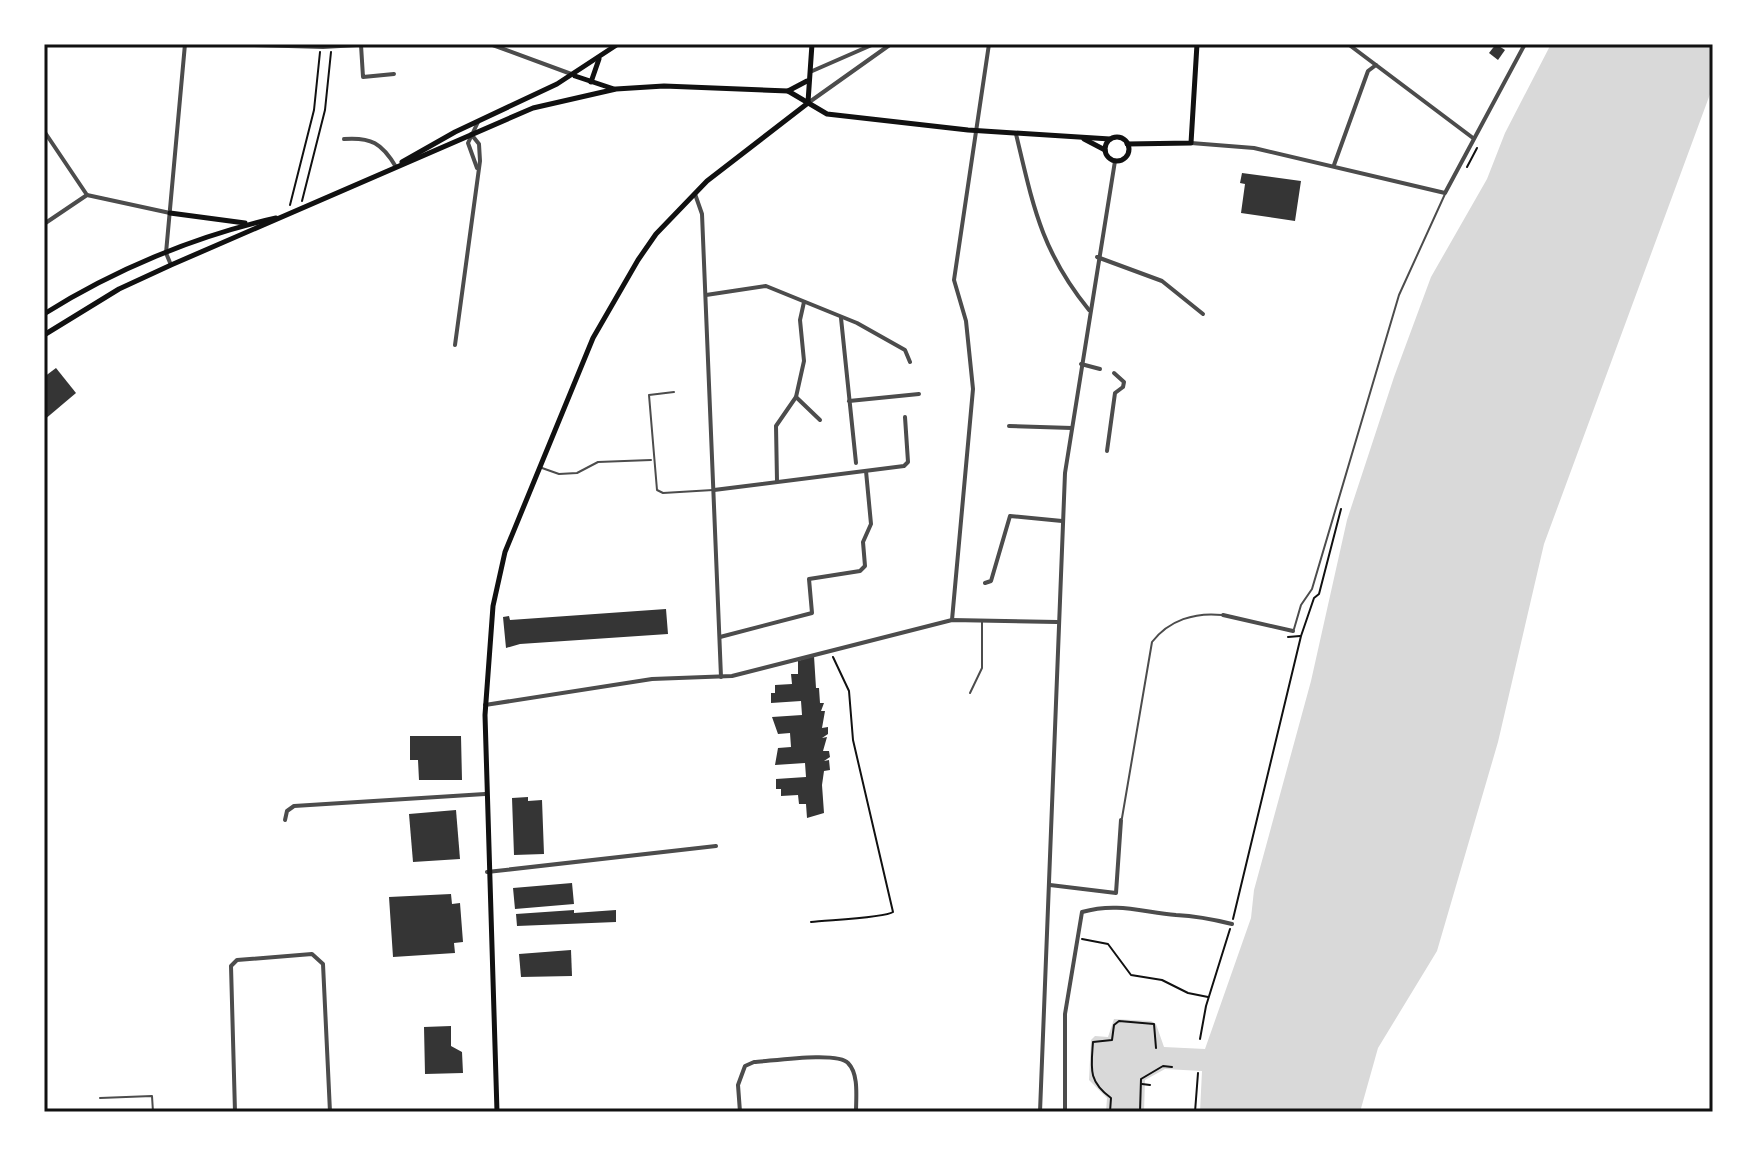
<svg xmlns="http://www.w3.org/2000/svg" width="1757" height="1156" font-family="'Alegreya Sans',sans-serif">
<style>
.water{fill:#d9d9d9}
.building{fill:#353535}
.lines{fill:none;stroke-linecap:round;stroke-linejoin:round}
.path{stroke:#111;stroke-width:2}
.service{stroke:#4c4c4c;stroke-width:2}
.minor{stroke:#4c4c4c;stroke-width:4}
.tertiary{stroke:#4c4c4c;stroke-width:4}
.secondary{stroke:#111;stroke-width:5}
.neatline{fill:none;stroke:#111;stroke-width:3}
</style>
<rect width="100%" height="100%" fill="#fff"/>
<polygon class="water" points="1551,44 1713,44 1713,86 1544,544 1498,742 1437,951 1378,1048 1360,1112 1200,1112 1202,1071 1165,1069 1145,1080 1144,1112 1106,1112 1107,1098 1089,1080 1091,1040 1095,1036 1108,1037 1114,1019 1151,1021 1156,1024 1164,1047 1205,1049 1251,918 1254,890 1311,681 1347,520 1394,377 1431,277 1487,179 1505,133"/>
<g class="building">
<polygon points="1496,44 1505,50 1498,60 1489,53"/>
<polygon points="1242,173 1301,181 1295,221 1241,213 1245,184 1240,183"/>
<polygon points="56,368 76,393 44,420 44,377"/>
<polygon points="666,609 668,634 520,644 506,648 503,617 509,616 510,620"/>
<polygon points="814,656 816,688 819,688 820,703 824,703 821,711 825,711 822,728 828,727 828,734 822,738 827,737 823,751 829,751 830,757 824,761 829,760 830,770 824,771 822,785 824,813 807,818 806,804 799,804 798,795 781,796 781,789 776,789 776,779 806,777 805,763 775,765 778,748 791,747 790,733 778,734 772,717 802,715 801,701 771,703 771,693 775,693 775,685 792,684 791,674 798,674 798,661"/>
<polygon points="410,736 461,736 462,780 419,780 418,760 410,760"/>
<polygon points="528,797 528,801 542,800 544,854 514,855 512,798"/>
<polygon points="456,810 460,859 413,862 409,814"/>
<polygon points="572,883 574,904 515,909 513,888"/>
<polygon points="451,894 452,904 460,903 463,942 454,943 455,953 393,957 389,897"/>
<polygon points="574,910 574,913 616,910 616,922 517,926 516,914"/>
<polygon points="571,950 572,976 521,977 519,954"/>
<polygon points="451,1026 451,1046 462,1052 463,1073 425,1074 424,1027"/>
</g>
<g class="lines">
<g class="path">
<polyline points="1467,167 1477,148"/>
<polyline points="302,201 325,110 331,52"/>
<polyline points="290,205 314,110 320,52"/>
<polyline points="1288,637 1300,636"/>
<polyline points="1233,919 1301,636 1314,598 1319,594 1341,509"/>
<path d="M 811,922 C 827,920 885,918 893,912 L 853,740 L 849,691 L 833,657"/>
<polyline points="1082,939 1108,944 1131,975 1162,980 1188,993 1208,997"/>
<polyline points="1200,1039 1206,1006 1230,929"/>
<polyline points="1142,1084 1150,1085"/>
<path d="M 1110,1112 L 1111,1098 C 1088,1081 1091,1069 1093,1042 L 1112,1040 L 1114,1025 L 1119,1021 L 1154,1024 L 1156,1048"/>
<polyline points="1140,1112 1141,1079 1163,1066 1172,1067"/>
<polyline points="1195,1112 1198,1073"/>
</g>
<g class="service">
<polyline points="674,392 649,395 657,490 663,493 713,490"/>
<polyline points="542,468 559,474 577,473 598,462 651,460"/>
<polyline points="1294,629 1301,605 1312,589 1399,295 1445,194"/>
<polyline points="970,693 982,668 982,621"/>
<path d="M 1122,818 L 1152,642 C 1169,620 1195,612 1222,615"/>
<polyline points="100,1098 152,1096 153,1112"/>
</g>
<g class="minor">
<polyline points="219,44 323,47 374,44"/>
<polyline points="490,44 574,75"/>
<polyline points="1348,44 1473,138"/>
<polyline points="361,45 363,77 394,74"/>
<polyline points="810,72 874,44"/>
<polyline points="808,103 891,44"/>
<polyline points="44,131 87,195"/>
<path d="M 1016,134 C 1033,205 1041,251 1089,310"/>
<path d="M 344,139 C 371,137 382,143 396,167"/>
<polyline points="1191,143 1254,148 1445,193 1525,44"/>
<polyline points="1334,165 1368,71 1376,65"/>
<polyline points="477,168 468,143 478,122"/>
<polyline points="695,194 702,214 721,677"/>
<polyline points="44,224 87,195 170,213"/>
<polyline points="1097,257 1162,281 1203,314"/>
<polyline points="171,265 166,253 185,44"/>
<polyline points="706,295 766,286 857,323 905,350 910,362"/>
<polyline points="841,318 856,463"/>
<polyline points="455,345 480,161 479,144 471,134"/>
<polyline points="1081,364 1100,369"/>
<polyline points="796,397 820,420"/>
<polyline points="849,401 919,394"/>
<polyline points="1009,426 1072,428"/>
<polyline points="1107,451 1115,393 1123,387 1124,382 1114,373"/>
<polyline points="777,481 776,426 796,397 804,361 800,320 804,302"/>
<polyline points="714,490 904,466 908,462 905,417"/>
<polyline points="985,583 991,581 1010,516 1062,521"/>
<polyline points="1223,615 1293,631"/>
<polyline points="952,620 973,389 966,321 954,280 989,44"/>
<polyline points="720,637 812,613 809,579 860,571 865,566 863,542 871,524 866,471"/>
<polyline points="485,705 652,679 732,676 952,620 1057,622"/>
<polyline points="285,820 287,811 294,806 485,794"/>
<polyline points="487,872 716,846"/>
<polyline points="1050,885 1116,893 1121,820"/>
<polyline points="235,1112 231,966 237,960 312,954 323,964 330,1112"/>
<path d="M 740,1112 L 738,1085 L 745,1066 L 754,1062 C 772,1061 838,1051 848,1063 C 859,1074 856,1097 856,1112"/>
<path d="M 1065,1112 L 1065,1014 L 1082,912 C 1117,902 1142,912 1176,915 C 1196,916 1212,919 1232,924"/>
</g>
<polyline class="tertiary" points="1040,1112 1065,473 1115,161"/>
<g class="secondary">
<polyline points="575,76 614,89"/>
<polyline points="591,82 599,59"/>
<polyline points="788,91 827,114 968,130 1110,139"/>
<polyline points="808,102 812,44"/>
<circle cx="1117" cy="149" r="12"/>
<polyline points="1084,139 1105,150"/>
<polyline points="1127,144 1191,143 1197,44"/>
<polyline points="402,162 455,132 557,84 618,44"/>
<polyline points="170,213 245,223"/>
<path d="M 44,314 C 114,270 195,236 276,218"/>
<polyline points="44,335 119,289 171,265 533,108 616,89 664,86 788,91 807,81"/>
<polyline points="497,1112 485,715 493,606 505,552 593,338 638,260 656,234 707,181 808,103"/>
</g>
</g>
<rect width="1757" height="1156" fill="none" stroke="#ffffff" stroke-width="92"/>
<rect x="46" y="46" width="1665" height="1064" class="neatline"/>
</svg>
